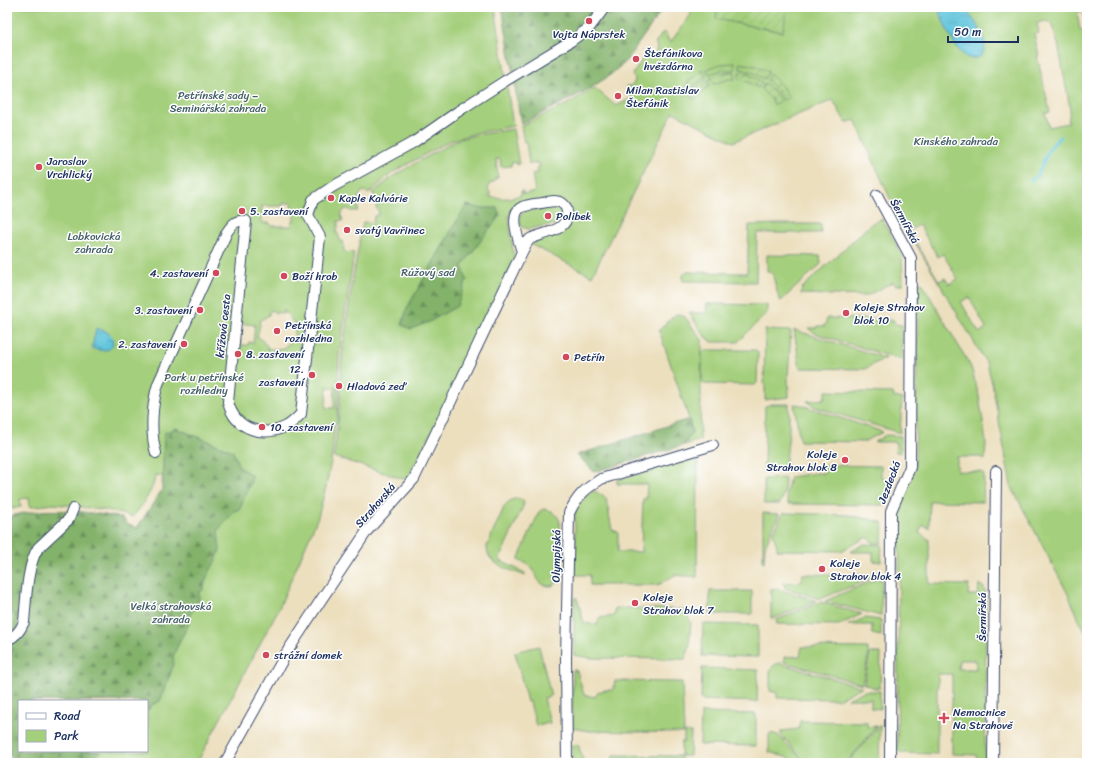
<svg xmlns="http://www.w3.org/2000/svg" width="1094" height="770" font-family="Sriracha,sans-serif">
<style>
.green{fill:#a4cf7b;stroke:#607f6c;fill-rule:evenodd}
.forest{fill:url(#forest-firs);stroke:#4f7064}
.garden{fill:url(#garden-furrows);stroke:#607f6c}
.water{fill:url(#water-ripples);stroke:#3c799c}
.lines{fill:none;stroke-linecap:round;stroke-linejoin:round}
.stream{stroke:#5dc3da;stroke-width:3}
.street-casing{stroke:#3a496c;stroke-width:12}
.street{stroke:#fff;stroke-width:10}
.poi-dot{fill:#d1495b;stroke:#fff;stroke-width:1.5}
.labels{text-anchor:middle;stroke-width:3;stroke-linejoin:round;paint-order:stroke}
.poi-label{font-size:11px;fill:#1b2f5e;stroke:#fff;text-anchor:start}
.park-label{font-size:11px;fill:#445f67;stroke:#fff}
.street-label{font-size:11px;fill:#1b2f5e;stroke:#fff}
</style>
<defs>
<pattern id="forest-firs" width="22" height="20" patternUnits="userSpaceOnUse"><rect width="22" height="20" fill="#83b26b"/><path d="M5 1l3.5 6h-7zM16 11l3.5 6h-7z" fill="#6a915b"/></pattern>
<pattern id="garden-furrows" width="10" height="10" patternUnits="userSpaceOnUse"><rect width="10" height="10" fill="#a4cf7b"/><path d="M-1 1l2-2M0 10L10 0M9 11l2-2" fill="none" stroke="#8db26d"/></pattern>
<pattern id="water-ripples" width="26" height="14" patternUnits="userSpaceOnUse"><rect width="26" height="14" fill="#5dc3da"/><path d="M2 4q2-2 4 0t4 0M15 11q2-2 4 0t4 0" fill="none" stroke="#4c9fb4"/></pattern>
</defs>
<rect width="100%" height="100%" fill="#fff"/>
<filter id="ink" filterUnits="userSpaceOnUse"><feTurbulence type="fractalNoise" baseFrequency=".025" numOctaves="2"/><feDisplacementMap in="SourceGraphic" scale="8" xChannelSelector="R" yChannelSelector="G"/><feConvolveMatrix kernelMatrix="1 2 1 2 8 2 1 2 1" color-interpolation-filters="sRGB"/></filter>
<filter id="wash" filterUnits="userSpaceOnUse"><feTurbulence type="fractalNoise" baseFrequency=".012" numOctaves="4" result="noise"/><feDisplacementMap in="SourceGraphic" scale="16" xChannelSelector="R" yChannelSelector="G"/><feGaussianBlur stdDeviation="0.9" result="paint"/><feColorMatrix in="noise" values="0 0 0 0 0 0 0 0 0 0 0 0 0 0 0 0 0 1.4 0 .05"/><feComposite in="paint" operator="in"/></filter>
<g filter="url(#wash)">
<rect width="100%" height="100%" fill="#ecdfbe"/>
<g class="green">
<path d="M 7,7 L 495,7 L 513,126 L 476,133 L 449,141 L 392,173 L 368,194 L 365,191 L 361,192 L 360,195 L 359,196 L 358,211 L 351,211 L 348,209 L 345,209 L 341,215 L 343,221 L 338,221 L 338,227 L 336,231 L 339,236 L 340,241 L 343,241 L 344,252 L 354,253 L 339,355 L 337,423 L 335,423 L 332,456 L 326,487 L 318,517 L 279,608 L 197,763 L 7,763 L 7,757 L 9,756 L 7,746 L 7,517 C 47,506 82,511 122,518 L 127,524 L 137,528 L 162,490 L 163,476 L 155,475 C 156,486 140,510 132,517 L 111,511 L 66,505 L 52,504 L 32,507 L 30,506 L 29,498 L 20,499 L 21,507 L 7,509 ZM 283,203 L 292,203 L 291,208 L 294,209 L 294,221 L 292,221 L 292,226 L 271,226 L 270,223 L 262,223 L 262,206 L 283,206 ZM 271,310 L 275,312 L 275,313 L 278,313 L 278,312 L 283,314 L 284,310 L 284,313 L 287,313 L 287,314 L 295,325 L 297,325 L 295,326 L 294,339 L 295,341 L 293,340 L 283,348 L 284,350 L 282,349 L 267,349 L 268,347 L 259,337 L 257,337 L 260,325 L 259,321 L 269,315 L 269,313 ZM 239,323 L 255,325 L 253,343 L 249,342 L 248,345 L 241,345 L 241,341 L 237,341 ZM 327,387 L 335,388 L 334,408 L 326,408 ZM 19,701 L 147,701 L 147,751 L 19,751 Z"/>
<path d="M 683,7 L 718,7 L 716,19 L 782,32 L 787,7 L 938,7 L 947,30 L 958,48 L 967,11 L 964,7 L 1087,7 L 1087,24 L 1083,11 L 1077,13 L 1080,30 L 1087,29 L 1087,631 L 1084,631 L 1068,594 L 1011,486 L 992,383 L 987,364 L 893,205 L 855,120 L 846,123 L 833,100 L 733,142 L 673,112 L 592,276 L 532,245 L 533,243 L 563,230 L 569,205 L 521,202 L 511,210 L 509,217 L 514,260 L 456,384 L 407,480 L 334,457 L 339,413 L 342,355 L 352,283 L 363,222 L 373,223 L 374,216 L 378,215 L 379,212 L 376,207 L 379,201 L 373,198 L 375,195 L 372,193 L 395,175 L 449,144 L 460,139 L 476,135 L 513,129 L 519,164 L 517,165 L 516,162 L 511,163 L 511,166 L 501,167 L 500,159 L 496,159 L 498,178 L 495,179 L 494,182 L 490,183 L 488,189 L 490,192 L 490,197 C 494,197 497,198 501,198 C 508,199 515,197 521,195 L 521,191 L 523,191 L 523,194 L 535,192 L 532,174 L 538,173 L 537,168 L 540,166 L 539,163 L 529,164 L 526,142 L 524,142 L 521,126 L 567,104 L 595,88 L 616,106 L 629,100 L 633,94 L 627,90 L 627,86 L 630,86 L 634,83 L 635,79 L 632,75 L 646,54 L 652,56 L 656,52 L 657,46 L 655,44 L 663,32 L 666,34 L 670,43 L 692,13 ZM 1046,21 L 1051,24 L 1054,31 L 1058,44 L 1070,108 L 1068,123 L 1049,127 L 1045,113 L 1050,112 L 1037,56 L 1039,56 L 1034,34 L 1039,33 L 1037,23 ZM 919,225 L 938,257 L 943,254 L 958,279 L 949,284 L 945,278 L 939,281 L 909,231 ZM 969,297 L 986,328 L 979,333 L 961,302 Z"/>
<path d="M 554,206 C 562,207 563,212 563,219 L 556,224 L 528,229 L 522,227 L 520,224 L 520,215 L 525,211 Z"/>
<polygon points="882,219 902,255 903,285 896,285 893,282 866,296 801,294 802,288 872,223"/>
<polygon points="779,224 821,224 821,233 757,233 756,282 683,281 682,277 686,272 747,273 749,225"/>
<polygon points="767,255 820,256 821,264 781,301 779,299 772,272 767,271"/>
<path d="M 922,283 L 971,367 L 979,396 L 986,442 L 985,460 L 981,457 L 957,457 L 957,471 L 981,472 L 984,475 L 983,502 L 930,501 L 929,528 L 923,525 L 919,533 L 929,539 L 929,584 L 969,585 L 968,595 L 978,595 L 979,584 L 984,588 L 986,596 L 985,763 L 978,762 L 976,755 L 952,754 L 952,674 L 938,674 L 938,688 L 937,688 L 937,754 L 901,753 L 897,748 L 900,506 L 915,469 L 918,288 L 916,288 L 918,284 ZM 959,660 L 976,660 L 976,669 L 958,669 Z"/>
<polygon points="707,304 767,305 767,313 738,342 712,342 704,335 689,313 706,313"/>
<polygon points="676,314 682,315 686,318 702,340 700,440 684,445 692,432 689,419 659,330"/>
<polygon points="827,318 894,320 894,324 902,325 902,360 817,334 812,332 808,328 816,328 817,326 825,326"/>
<polygon points="765,330 791,331 788,378 789,397 765,400 765,385 764,385"/>
<polygon points="794,330 885,358 865,369 800,368"/>
<polygon points="705,350 756,350 758,353 757,383 755,385 704,384 702,382 702,352"/>
<polygon points="826,391 893,393 894,397 902,399 900,433 815,407 807,401 824,399"/>
<polygon points="772,404 789,404 789,432 785,470 764,472 765,406"/>
<polygon points="794,404 801,405 883,432 864,442 800,441"/>
<polygon points="886,435 901,436 901,453 896,452 896,442 874,442"/>
<polygon points="698,456 697,577 675,575 658,585 590,585 590,575 575,575 575,513 581,501 591,492 595,491 606,498 612,530 618,532 618,552 641,552 643,499 646,499 647,484 617,484 617,480"/>
<polygon points="825,465 881,466 881,476 893,482 884,505 788,504 786,494 790,477 816,473 824,473"/>
<polygon points="785,478 784,492 780,504 764,504 764,479"/>
<path d="M 518,498 L 523,501 L 524,504 L 499,560 L 525,573 L 525,576 C 511,569 486,566 487,546 L 505,505 L 511,500 Z"/>
<path d="M 543,509 C 551,510 558,514 560,522 L 560,578 L 557,583 L 552,586 C 535,586 539,575 530,566 C 527,563 522,562 518,560 L 539,512 Z"/>
<polygon points="763,513 779,514 765,546 764,562 763,562"/>
<polygon points="783,513 848,515 878,521 883,523 882,543 873,543 870,539 867,537 841,551 777,550 777,546 773,534"/>
<polygon points="864,544 882,545 881,562 873,561 873,552 850,552"/>
<polygon points="802,574 870,575 870,579 820,599 785,588 784,583 801,582"/>
<polygon points="876,579 882,579 881,616 825,601"/>
<polygon points="771,589 778,589 817,601 774,618 771,618"/>
<rect x="710" y="591" width="42" height="23"/>
<polygon points="574,598 577,598 584,623 597,625 599,618 614,616 615,608 683,609 691,622 689,649 685,659 590,658 574,655"/>
<polygon points="821,602 862,614 839,625 777,624 776,620"/>
<polygon points="865,618 881,620 881,636 872,634 872,625 848,625"/>
<polygon points="703,624 758,625 758,657 702,656"/>
<polygon points="539,646 551,696 544,698 550,723 536,726 530,702 527,702 515,652"/>
<polygon points="802,647 868,648 868,653 869,653 862,684 784,662 784,657 800,656"/>
<polygon points="870,653 881,653 880,688 875,688 864,684"/>
<polygon points="779,663 862,687 838,699 777,698 777,693 770,691 770,671 773,666"/>
<polygon points="702,668 758,670 757,702 701,700"/>
<polygon points="575,669 575,671 577,671 584,695 595,697 598,692 605,690 613,690 615,681 682,682 684,732 691,733 690,756 681,756 680,761 691,761 691,763 604,763 612,763 613,755 681,756 681,742 684,742 684,733 589,731 572,728 573,670"/>
<polygon points="864,691 880,691 880,709 871,708 871,699 847,699"/>
<polygon points="701,713 756,714 756,746 700,745"/>
<polygon points="800,721 867,722 867,727 877,726 846,763 806,763 781,735 781,731 799,729"/>
<polygon points="880,725 879,763 847,763"/>
<polygon points="770,733 778,735 805,763 769,752 769,735"/>
<polygon points="578,744 583,760 587,763 572,763 572,745"/>
</g>
<g class="forest">
<polygon points="502,7 664,7 626,61 609,76 589,89 521,124"/>
<polygon points="466,205 479,208 497,208 500,215 462,266 467,280 457,306 429,322 411,329 402,325 407,308"/>
<polygon points="689,419 692,432 684,445 594,472 577,455"/>
<path d="M 176,428 L 233,451 L 239,467 L 253,476 L 240,509 L 234,511 C 230,518 223,524 218,530 L 220,550 L 217,558 L 206,579 L 203,590 L 199,592 L 199,599 L 195,609 L 190,614 L 188,626 L 180,640 L 173,657 L 174,664 L 160,701 L 152,705 L 147,711 L 147,701 L 19,701 L 19,751 L 102,751 L 88,763 L 13,763 L 7,740 L 7,660 L 9,660 L 13,649 L 9,644 L 15,628 L 15,617 L 7,605 L 7,517 C 47,506 82,511 122,518 L 127,524 L 137,528 L 162,490 L 164,433 Z"/>
</g>
<g class="garden">
<polygon points="718,7 787,7 783,32 716,19"/>
<polygon points="735,63 735,70 723,70 709,74 706,69 721,64"/>
<polygon points="740,63 756,66 769,72 764,79 754,73 740,69"/>
<polygon points="702,70 706,77 696,84 686,95 681,92 691,79"/>
<polygon points="729,72 735,72 734,80 729,79 714,84 710,78"/>
<polygon points="739,72 752,76 762,82 758,88 750,83 739,79"/>
<polygon points="770,74 782,86 789,98 783,100 777,90 767,80"/>
<polygon points="707,79 710,86 706,88 695,100 689,96 698,86"/>
<polygon points="765,83 775,92 781,101 774,105 772,100 761,89"/>
</g>
<g class="water">
<path d="M 938,7 L 964,7 C 973,20 993,39 981,56 C 977,58 973,59 969,58 C 955,53 942,20 938,7 Z"/>
<path d="M 96,328 C 100,330 105,330 108,333 C 115,337 115,350 105,350 C 101,351 96,349 92,349 Z"/>
</g>
<g class="lines">
<path class="stream" d="M 1031,180 L 1037,177 C 1043,164 1048,145 1061,137"/>
</g>
</g>
<g filter="url(#ink)">
<g class="lines">
<defs>
<g id="street">
<polyline points="877,195 911,258 910,467 891,511 890,763"/>
<path d="M 156,453 C 150,433 152,404 158,384 L 227,232 C 233,223 236,220 246,221 L 228,402 C 235,430 263,438 287,426 C 292,423 297,418 301,414 L 320,237 L 308,215 L 313,200 L 332,187 L 414,142 L 463,108 L 505,81 L 571,41 L 589,28 L 605,7"/>
<path d="M 7,640 C 16,636 20,631 24,622 C 26,601 27,565 38,548 L 69,519 L 73,509"/>
<path d="M 225,763 L 287,652 L 319,603 L 367,531 L 414,479 L 522,252 C 524,248 527,242 530,239 C 542,233 569,231 567,213 C 567,209 565,205 562,203 C 557,200 552,201 547,202 C 539,204 529,204 522,207 C 508,213 519,241 522,252"/>
<path d="M 567,763 L 566,659 L 569,513 C 578,495 584,490 601,479 L 713,445"/>
<polyline points="993,763 996,471"/>
</g>
</defs>
<use href="#street" class="street-casing"/>
<use href="#street" class="street"/>
</g>
</g>
<g class="poi-dot">
<circle cx="589" cy="21" r="4"/>
<circle cx="636" cy="59" r="4"/>
<circle cx="618" cy="96" r="4"/>
<circle cx="39" cy="167" r="4"/>
<circle cx="331" cy="198" r="4"/>
<circle cx="242" cy="211" r="4"/>
<circle cx="548" cy="216" r="4"/>
<circle cx="347" cy="230" r="4"/>
<circle cx="216" cy="273" r="4"/>
<circle cx="284" cy="276" r="4"/>
<circle cx="200" cy="310" r="4"/>
<circle cx="846" cy="313" r="4"/>
<circle cx="277" cy="331" r="4"/>
<circle cx="184" cy="344" r="4"/>
<circle cx="238" cy="354" r="4"/>
<circle cx="566" cy="357" r="4"/>
<circle cx="312" cy="375" r="4"/>
<circle cx="339" cy="386" r="4"/>
<circle cx="262" cy="427" r="4"/>
<circle cx="845" cy="460" r="4"/>
<circle cx="822" cy="569" r="4"/>
<circle cx="635" cy="603" r="4"/>
<circle cx="266" cy="655" r="4"/>
<path d="M942 712h4v4h4v4h-4v4h-4v-4h-4v-4h4z"/>
</g>
<g class="labels">
<g class="poi-label">
<text x="589" y="38" text-anchor="middle">Vojta Náprstek</text>
<text x="644" y="57">Štefánikova<tspan x="644" dy="13">hvězdárna</tspan></text>
<text x="626" y="94">Milan Rastislav<tspan x="626" dy="13">Štefánik</tspan></text>
<text x="47" y="165">Jaroslav<tspan x="47" dy="13">Vrchlický</tspan></text>
<text x="339" y="202">Kaple Kalvárie</text>
<text x="250" y="215">5. zastavení</text>
<text x="556" y="220">Polibek</text>
<text x="355" y="234">svatý Vavřinec</text>
<text x="208" y="277" text-anchor="end">4. zastavení</text>
<text x="292" y="280">Boží hrob</text>
<text x="854" y="311">Koleje Strahov<tspan x="854" dy="13">blok 10</tspan></text>
<text x="192" y="314" text-anchor="end">3. zastavení</text>
<text x="285" y="329">Petřínská<tspan x="285" dy="13">rozhledna</tspan></text>
<text x="176" y="348" text-anchor="end">2. zastavení</text>
<text x="246" y="358">8. zastavení</text>
<text x="574" y="361">Petřín</text>
<text x="304" y="373" text-anchor="end">12.<tspan x="304" dy="13">zastavení</tspan></text>
<text x="347" y="390">Hladová zeď</text>
<text x="270" y="431">10. zastavení</text>
<text x="837" y="458" text-anchor="end">Koleje<tspan x="837" dy="13">Strahov blok 8</tspan></text>
<text x="830" y="567">Koleje<tspan x="830" dy="13">Strahov blok 4</tspan></text>
<text x="643" y="601">Koleje<tspan x="643" dy="13">Strahov blok 7</tspan></text>
<text x="274" y="659">strážní domek</text>
<text x="953" y="716">Nemocnice<tspan x="953" dy="13">Na Strahově</tspan></text>
</g>
<g class="park-label">
<text x="218" y="99">Petřínské sady –<tspan x="218" dy="13">Seminářská zahrada</tspan></text>
<text x="956" y="145">Kinského zahrada</text>
<text x="94" y="240">Lobkovická<tspan x="94" dy="13">zahrada</tspan></text>
<text x="428" y="276">Růžový sad</text>
<text x="204" y="381">Park u petřínské<tspan x="204" dy="13">rozhledny</tspan></text>
<text x="171" y="610">Velká strahovská<tspan x="171" dy="13">zahrada</tspan></text>
</g>
<g class="street-label">
<text transform="translate(905 221) rotate(62)" y="4">Šermířská</text>
<text transform="translate(223 326) rotate(-84)" y="4">křížová cesta</text>
<text transform="translate(889 482) rotate(-69)" y="4">Jezdecká</text>
<text transform="translate(375 505) rotate(-49)" y="4">Strahovská</text>
<text transform="translate(556 556) rotate(-89)" y="4">Olympijská</text>
<text transform="translate(982 617) rotate(-90)" y="4">Šermířská</text>
</g>
</g>
<rect width="1094" height="770" fill="none" stroke="#fff" stroke-width="24"/>
<rect x="18" y="700" width="130" height="52" fill="#ffffff" stroke="#a4acbf"/>
<rect x="26" y="713" width="20" height="6" fill="#ffffff" stroke="#a4acbf"/>
<text x="54" y="720" font-size="12" fill="#1b2f5e">Road</text>
<rect x="26" y="730" width="20" height="12" fill="#a4cf7b" stroke="#a4acbf"/>
<text x="54" y="740" font-size="12" fill="#1b2f5e">Park</text>
<path d="M948 36v6h70v-6" fill="none" stroke="#1b2f5e" stroke-width="2"/>
<text x="954" y="36" font-size="12" fill="#1b2f5e" stroke="#ffffff" stroke-width="3" paint-order="stroke">50 m</text>
</svg>
